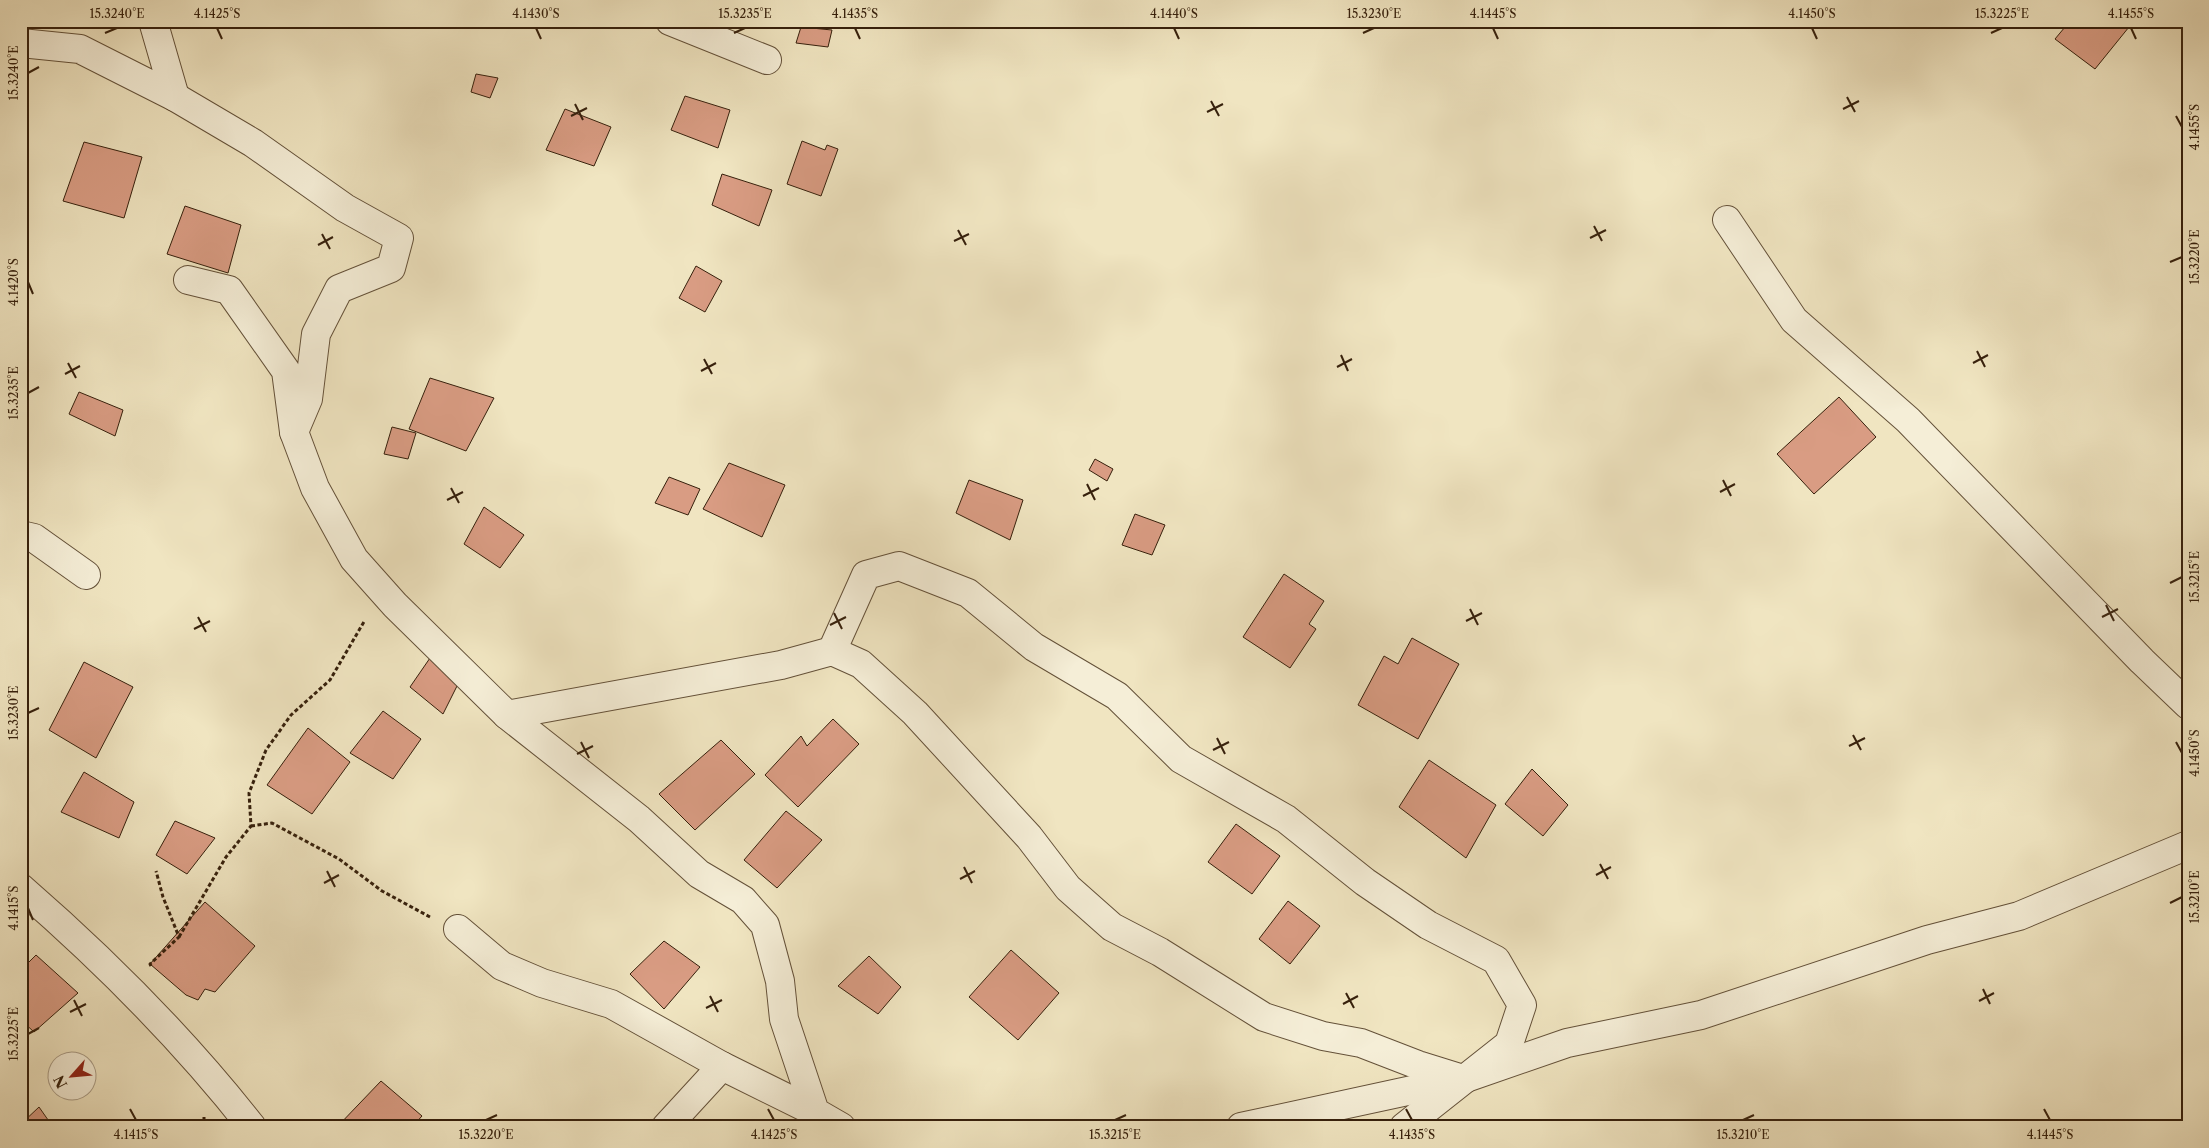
<svg xmlns="http://www.w3.org/2000/svg" width="2209" height="1148" font-family="'Libre Caslon Text',serif">
<style>
.building{fill:#d99c83;stroke:#36200c}
.lines{fill:none;stroke-linecap:round;stroke-linejoin:round}
.minor-casing{stroke:#645139;stroke-width:30}
.path{stroke:#36200c;stroke-width:3;stroke-dasharray:4 2.5;stroke-linecap:butt}
.minor{stroke:#f5eed7;stroke-width:28}
.ticks{fill:none;stroke:#36200c;stroke-width:2}
.neatline{fill:none;stroke:#36200c;stroke-width:2}
.ticks-label{font-size:12px;text-anchor:middle;fill:#36200c}
</style>
<rect width="100%" height="100%" fill="#f0e5c1"/>
<filter id="stains"><feTurbulence type="fractalNoise" baseFrequency=".004" numOctaves="4"/><feColorMatrix values="0 0 0 0 .2 0 0 0 0 .09 0 0 0 0 .02 0 0 0 .5 -.17"/></filter>
<radialGradient id="worn" r=".72"><stop offset=".6" stop-color="#630" stop-opacity="0"/><stop offset="1" stop-color="#630" stop-opacity=".3"/></radialGradient>
<g class="building">
<polygon points="2070,21 2119,21 2129,27 2095,69 2055,39"/>
<polygon points="801,27 832,30 828,47 796,43"/>
<polygon points="476,74 498,78 490,98 471,92"/>
<polygon points="685,96 730,110 718,148 671,130"/>
<polygon points="565,109 611,127 594,166 546,150"/>
<polygon points="802,141 825,150 827,145 838,149 821,196 787,184"/>
<polygon points="84,142 142,157 124,218 63,201"/>
<polygon points="722,174 772,190 759,226 712,205"/>
<polygon points="185,206 241,225 228,273 167,254"/>
<polygon points="696,266 722,281 705,312 679,298"/>
<polygon points="430,378 494,398 466,451 409,429"/>
<polygon points="79,392 123,410 115,436 69,414"/>
<polygon points="1839,397 1876,437 1814,494 1777,454"/>
<polygon points="392,427 416,433 408,459 384,454"/>
<polygon points="1095,459 1113,469 1107,481 1089,470"/>
<polygon points="729,463 785,485 762,537 703,509"/>
<polygon points="669,477 700,489 688,515 655,503"/>
<polygon points="969,480 1023,500 1010,540 956,513"/>
<polygon points="484,507 524,535 500,568 464,544"/>
<polygon points="1135,514 1165,525 1152,555 1122,545"/>
<polygon points="1284,574 1324,601 1309,624 1316,629 1290,668 1243,637"/>
<polygon points="1412,638 1459,664 1418,739 1358,705 1384,656 1398,664"/>
<polygon points="430,658 458,684 443,714 410,687"/>
<polygon points="84,662 133,687 96,758 49,730"/>
<polygon points="383,711 421,739 393,779 350,753"/>
<polygon points="833,719 859,744 798,807 765,775 801,736 807,746"/>
<polygon points="308,728 350,762 312,814 267,785"/>
<polygon points="721,740 755,774 695,830 659,794"/>
<polygon points="1429,760 1496,805 1466,858 1399,807"/>
<polygon points="1532,769 1568,805 1543,836 1505,804"/>
<polygon points="84,772 134,802 119,838 61,812"/>
<polygon points="786,811 822,840 777,888 744,860"/>
<polygon points="175,821 215,838 187,874 156,855"/>
<polygon points="1236,824 1280,856 1252,894 1208,862"/>
<polygon points="1288,901 1320,926 1290,964 1259,939"/>
<polygon points="205,902 255,946 215,992 205,989 198,1000 186,995 150,964"/>
<polygon points="664,941 700,967 664,1009 630,974"/>
<polygon points="1011,950 1059,993 1018,1040 969,997"/>
<polygon points="36,955 78,993 34,1032 21,1020 21,970"/>
<polygon points="869,956 901,987 878,1014 838,986"/>
<polygon points="21,1041 26,1047 21,1051"/>
<polygon points="381,1081 422,1116 412,1127 337,1127"/>
<polygon points="39,1107 53,1127 21,1127 21,1124"/>
</g>
<g class="lines">
<defs>
<g id="minor">
<polyline points="670,21 767,60"/>
<polyline points="21,43 80,49 175,97 153,21"/>
<polyline points="175,97 253,143 345,208 399,238 391,268 339,289 316,334 308,399 294,432 286,371 229,290 188,280"/>
<polyline points="1727,220 1794,320 1908,420 2142,661 2188,705"/>
<polyline points="294,432 315,488 354,559 395,605 507,715 639,819 699,874 743,900 765,925 780,981 784,1019 815,1112 841,1127"/>
<polyline points="21,535 34,538 86,575"/>
<polyline points="832,651 866,575 899,566 968,593 1034,647 1117,696 1181,759 1286,819 1365,882 1428,925 1496,960 1522,1005 1509,1044 1404,1127"/>
<polyline points="507,715 781,665 832,651 861,664 915,713 1029,837 1068,888 1112,927 1160,952 1264,1017 1323,1036 1361,1043 1418,1065 1463,1079"/>
<path d="M 21,888 C 105,961 183,1039 252,1127"/>
<polyline points="458,929 502,966 542,983 611,1004 722,1066"/>
<polyline points="666,1127 722,1066 815,1112 817,1121"/>
<polyline points="1241,1127 1463,1079 1567,1043 1701,1015 1927,940 2019,916 2188,845"/>
</g>
</defs>
<use href="#minor" class="minor-casing"/>
<g class="path">
<polyline points="251,826 272,823 339,859 382,891 430,917"/>
<polyline points="179,937 226,857 251,826 249,793 266,750 291,715 330,680 365,620"/>
<polyline points="151,966 150,964 179,937 163,897 156,871"/>
<polyline points="204,1127 204,1117"/>
</g>
<use href="#minor" class="minor"/>
</g>
<path class="ticks" d="M 217,28 L 222,39M 536,28 L 541,39M 855,28 L 860,39M 1174,28 L 1179,39M 1493,28 L 1498,39M 1812,28 L 1817,39M 2131,28 L 2136,39M 105,33 L 117,28M 734,33 L 745,28M 1363,33 L 1374,28M 1991,33 L 2002,28M 28,73 L 39,67M 1847,97 L 1855,112M 1211,101 L 1219,116M 575,104 L 583,120M 1843,109 L 1859,101M 1207,112 L 1223,104M 571,116 L 587,108M 2176,116 L 2182,127M 1594,226 L 1602,241M 958,230 L 966,245M 322,234 L 330,249M 1590,238 L 1606,230M 954,241 L 969,234M 318,245 L 333,237M 2170,262 L 2182,257M 28,282 L 33,294M 1977,351 L 1985,367M 1341,355 L 1348,371M 704,359 L 712,374M 68,363 L 76,378M 1973,363 L 1988,355M 1337,367 L 1352,359M 701,371 L 716,363M 65,374 L 80,366M 28,393 L 39,387M 1723,480 L 1731,496M 1087,484 L 1095,500M 451,488 L 459,503M 1720,492 L 1735,484M 1083,496 L 1099,488M 447,500 L 463,492M 2170,583 L 2182,577M 2106,605 L 2114,621M 1470,609 L 1478,625M 834,613 L 842,629M 198,617 L 206,632M 2102,617 L 2118,609M 1466,621 L 1482,613M 830,625 L 846,617M 194,629 L 210,621M 28,713 L 39,708M 1853,735 L 1861,750M 1217,738 L 1225,754M 581,742 L 589,758M 2176,742 L 2182,753M 1849,746 L 1865,738M 1213,750 L 1229,742M 577,754 L 593,746M 1600,864 L 1608,879M 964,867 L 972,883M 327,871 L 335,887M 1596,875 L 1611,867M 960,879 L 975,871M 324,883 L 339,875M 2170,903 L 2182,897M 28,908 L 33,920M 1983,989 L 1990,1004M 1346,993 L 1354,1008M 710,996 L 718,1012M 74,1000 L 82,1016M 1979,1001 L 1994,993M 1343,1004 L 1358,996M 706,1008 L 722,1000M 70,1012 L 86,1004M 28,1034 L 39,1028M 130,1109 L 136,1120M 768,1109 L 774,1120M 1406,1109 L 1412,1120M 2044,1109 L 2050,1120M 486,1120 L 497,1115M 1115,1120 L 1126,1115M 1743,1120 L 1754,1115"/>
<rect width="2209" height="1148" fill="none" stroke="#f0e5c1" stroke-width="55"/>
<g transform="translate(72 1076) rotate(243)"><circle r="24" fill="#f5eed7" stroke="#a99c86"/>
<path d="M0-4L9 19L0 12L-9 19Z" fill="#8f2418"/>
<text y="-8" font-size="14" font-weight="bold" text-anchor="middle" fill="#36200c">N</text>
</g>
<rect x="28" y="28" width="2154" height="1092" class="neatline"/>
<g class="ticks-label">
<text x="117" y="18">15.3240°E</text>
<text x="217" y="18">4.1425°S</text>
<text x="536" y="18">4.1430°S</text>
<text x="745" y="18">15.3235°E</text>
<text x="855" y="18">4.1435°S</text>
<text x="1174" y="18">4.1440°S</text>
<text x="1374" y="18">15.3230°E</text>
<text x="1493" y="18">4.1445°S</text>
<text x="1812" y="18">4.1450°S</text>
<text x="2002" y="18">15.3225°E</text>
<text x="2131" y="18">4.1455°S</text>
<text transform="translate(14 73) rotate(-90)" y="4">15.3240°E</text>
<text transform="translate(2195 127) rotate(-90)" y="4">4.1455°S</text>
<text transform="translate(2195 257) rotate(-90)" y="4">15.3220°E</text>
<text transform="translate(14 282) rotate(-90)" y="4">4.1420°S</text>
<text transform="translate(14 393) rotate(-90)" y="4">15.3235°E</text>
<text transform="translate(2195 577) rotate(-90)" y="4">15.3215°E</text>
<text transform="translate(14 713) rotate(-90)" y="4">15.3230°E</text>
<text transform="translate(2195 753) rotate(-90)" y="4">4.1450°S</text>
<text transform="translate(2195 897) rotate(-90)" y="4">15.3210°E</text>
<text transform="translate(14 908) rotate(-90)" y="4">4.1415°S</text>
<text transform="translate(14 1034) rotate(-90)" y="4">15.3225°E</text>
<text x="136" y="1139">4.1415°S</text>
<text x="486" y="1139">15.3220°E</text>
<text x="774" y="1139">4.1425°S</text>
<text x="1115" y="1139">15.3215°E</text>
<text x="1412" y="1139">4.1435°S</text>
<text x="1743" y="1139">15.3210°E</text>
<text x="2050" y="1139">4.1445°S</text>
</g>
<rect width="100%" height="100%" filter="url(#stains)"/>
<rect width="100%" height="100%" fill="url(#worn)"/>
</svg>
